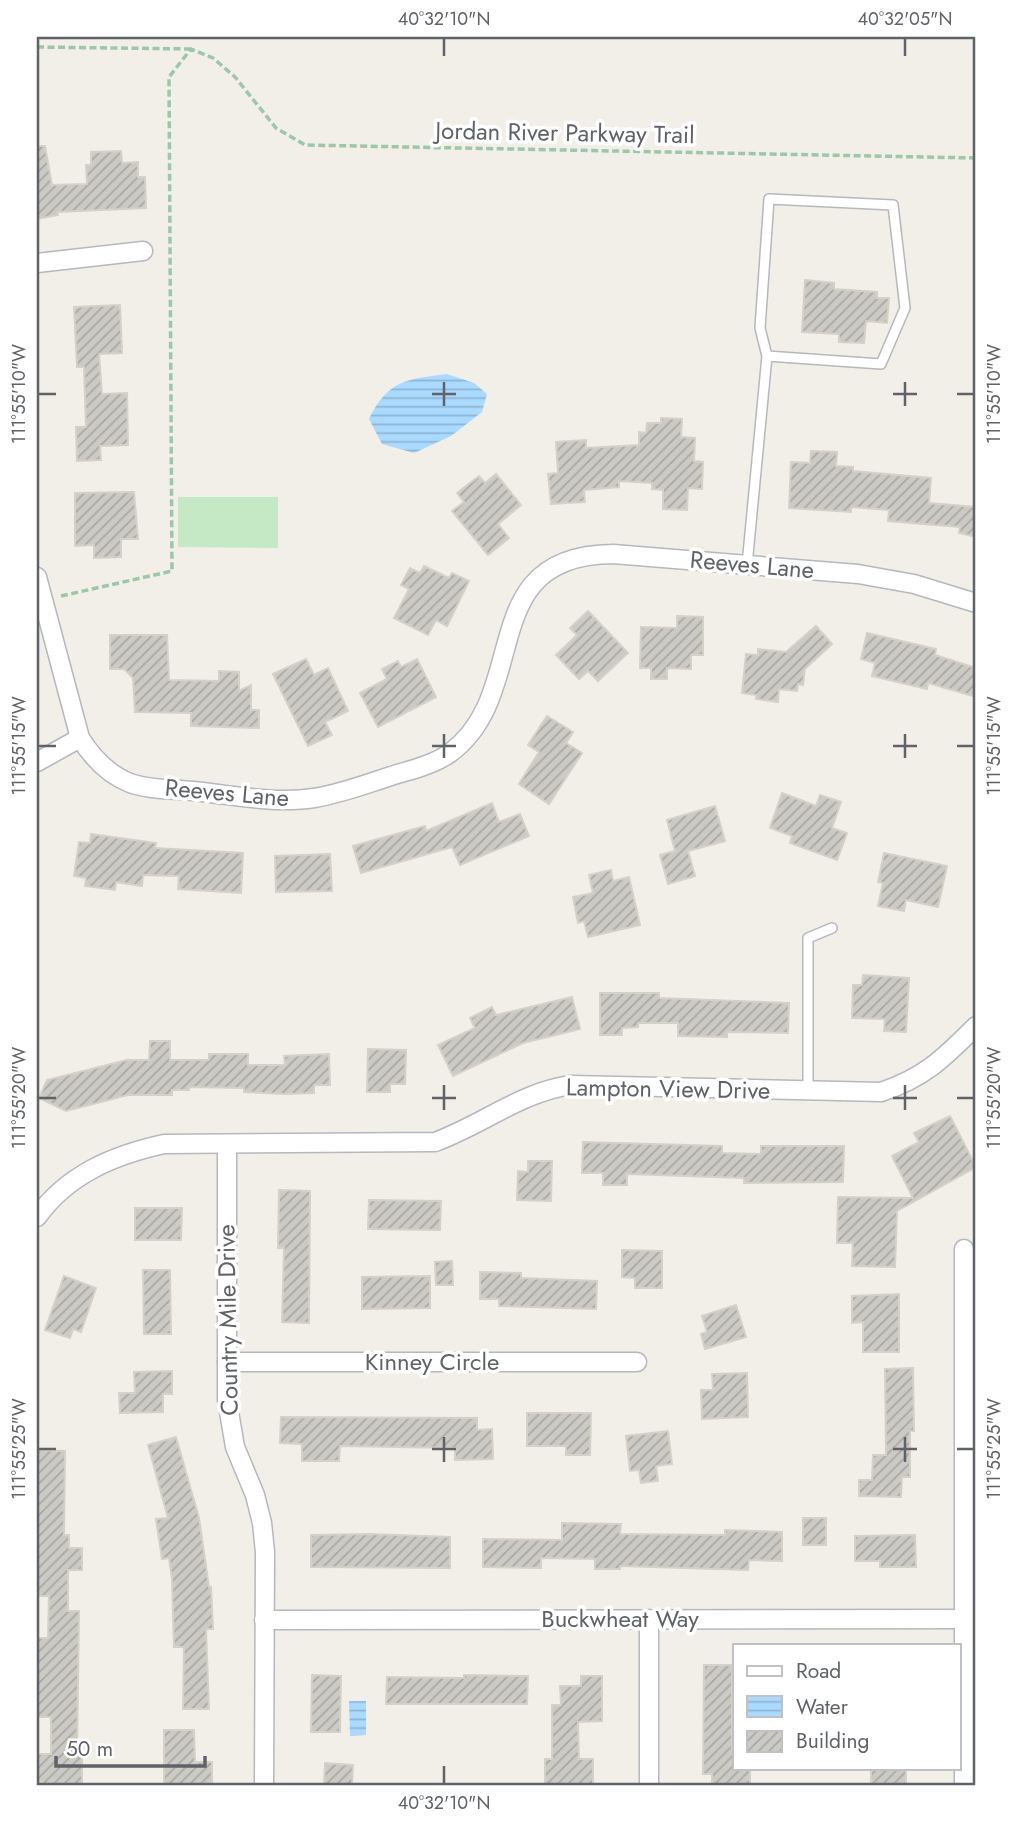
<svg xmlns="http://www.w3.org/2000/svg" width="1013" height="1822" font-family="Jost,sans-serif">
<style>
.garden{fill:#c5e8c5}
.water{fill:url(#water-rules)}
.building{fill:url(#building-hatch);stroke:#d6d1c6;stroke-width:2}
.lines{fill:none;stroke-linecap:round;stroke-linejoin:round}
.service-casing{stroke:#b5b8bc;stroke-width:12}
.minor-casing{stroke:#b5b8bc;stroke-width:21}
.path{stroke:#9cc7a9;stroke-width:3.5;stroke-dasharray:7 3.5;stroke-linecap:butt}
.service{stroke:#fff;stroke-width:9}
.minor{stroke:#fff;stroke-width:18}
.ticks{fill:none;stroke:#5f6368;stroke-width:2.5}
.labels{text-anchor:middle;stroke-width:7;stroke-linejoin:round;paint-order:stroke}
.street-label{font-size:24px;fill:#5f6368;stroke:#fff}
.neatline{fill:none;stroke:#5f6368;stroke-width:2.5}
.ticks-label{font-size:18px;text-anchor:middle;fill:#5f6368}
</style>
<defs>
<pattern id="water-rules" width="6" height="5" patternUnits="userSpaceOnUse" patternTransform="scale(1.75)"><rect width="6" height="5" fill="#aadaff"/><path d="M0 2.5h6" fill="none" stroke="#8eb4d2"/></pattern>
<pattern id="building-hatch" width="6" height="6" patternUnits="userSpaceOnUse" patternTransform="scale(1.75)"><rect width="6" height="6" fill="#cccac5"/><path d="M-1 1l2-2M0 6l6-6M5 7l2-2" fill="none" stroke="#a9a8a4"/></pattern>
</defs>
<rect width="100%" height="100%" fill="#f1efe8"/>
<polygon class="garden" points="178,497 278,497 278,548 178,547"/>
<g class="water">
<path d="M 447,374 L 474,383 L 487,394 L 482,412 L 451,436 L 414,453 L 382,444 L 369,419 C 388,380 407,379 447,374 Z"/>
<polygon points="349,1701 366,1701 366,1735 350,1736"/>
</g>
<g class="building">
<polygon points="37,146 45,146 52,185 87,184 86,165 91,165 91,152 121,151 122,163 138,162 138,177 145,177 146,208 57,212 58,215 37,219"/>
<polygon points="805,280 834,283 834,289 877,292 877,298 889,298 887,323 866,321 864,343 839,342 839,334 802,332"/>
<polygon points="120,305 122,353 99,354 102,394 127,393 128,445 100,446 101,460 77,461 76,427 86,427 84,367 77,367 74,307"/>
<polygon points="661,418 682,419 681,437 695,438 694,461 703,462 702,489 688,488 687,510 663,509 663,490 652,489 652,483 619,481 619,487 584,490 585,502 551,504 548,474 558,473 556,442 586,440 586,448 639,445 639,432 646,433 647,423 661,423"/>
<polygon points="811,451 837,452 836,466 853,467 853,471 931,478 929,503 976,507 976,537 959,533 960,527 888,521 889,510 851,507 851,512 789,508 791,462 810,463"/>
<polygon points="496,474 521,505 498,524 509,538 488,555 452,511 464,502 457,493 479,476 485,483"/>
<polygon points="134,492 138,539 121,539 121,557 94,558 94,545 75,546 75,493"/>
<polygon points="424,566 449,578 452,573 469,581 447,626 436,620 428,635 394,618 409,589 401,585 410,568 420,573"/>
<polygon points="588,611 628,653 598,681 588,671 579,679 556,655 577,635 570,628"/>
<polygon points="677,616 703,617 703,655 691,655 691,669 667,668 667,679 651,679 651,668 640,668 641,627 677,628"/>
<polygon points="816,626 832,644 805,669 803,685 798,684 797,691 779,689 778,702 756,699 756,695 742,693 746,654 758,655 758,649 786,652"/>
<polygon points="867,633 936,649 935,655 976,668 976,697 928,683 927,689 872,676 875,663 861,659"/>
<polygon points="110,635 167,635 169,680 219,681 219,671 239,672 239,691 251,685 251,710 259,710 259,728 191,726 191,713 135,712 133,678 124,669 110,669"/>
<polygon points="306,659 314,675 328,668 348,711 325,722 332,735 308,746 273,674"/>
<polygon points="417,659 436,697 378,727 360,693 387,679 382,669 398,661 401,667"/>
<polygon points="547,716 573,732 566,743 582,753 549,804 519,784 539,752 528,745"/>
<polygon points="782,793 816,806 820,795 841,802 832,828 847,833 837,860 790,843 792,836 770,828"/>
<polygon points="492,803 499,822 520,814 529,836 460,865 452,847 361,873 353,846 425,826 426,831"/>
<polygon points="715,806 725,841 688,851 695,876 668,884 660,855 675,851 667,820"/>
<polygon points="91,834 156,843 155,848 243,853 241,893 178,889 179,876 143,875 142,886 116,882 115,890 85,886 86,878 74,876 79,842 90,843"/>
<polygon points="884,853 947,866 938,907 906,900 904,911 878,906 883,883 878,882"/>
<polygon points="330,854 332,891 276,892 275,856"/>
<polygon points="611,870 613,881 629,877 640,925 588,937 584,921 578,923 573,897 593,893 589,875"/>
<polygon points="863,975 909,978 906,1032 884,1031 885,1019 852,1018 853,985 862,985"/>
<polygon points="600,993 659,993 659,998 789,1003 788,1033 727,1032 727,1037 678,1036 678,1023 638,1023 638,1027 622,1028 622,1035 600,1035"/>
<polygon points="572,997 580,1029 523,1043 453,1076 438,1045 475,1028 470,1018 492,1007 496,1015"/>
<polygon points="150,1041 170,1041 170,1060 209,1060 209,1054 248,1054 248,1065 285,1065 284,1056 329,1054 330,1085 314,1085 314,1093 285,1094 244,1092 244,1088 189,1087 189,1090 172,1090 172,1095 128,1095 66,1111 39,1098 47,1080 127,1060 149,1060"/>
<polygon points="368,1049 406,1050 405,1084 390,1084 390,1092 367,1092"/>
<polygon points="950,1116 976,1167 897,1211 895,1267 852,1266 853,1243 837,1243 838,1197 913,1198 892,1156 919,1142 914,1133"/>
<polygon points="583,1142 722,1146 722,1153 761,1154 761,1146 844,1146 843,1182 744,1183 744,1178 627,1174 627,1185 603,1185 603,1173 582,1173"/>
<polygon points="528,1161 552,1161 551,1201 517,1200 518,1171 528,1172"/>
<polygon points="279,1190 310,1191 309,1323 282,1322 284,1248 278,1248"/>
<polygon points="369,1200 441,1201 440,1230 368,1229"/>
<polygon points="135,1208 182,1208 181,1240 135,1240"/>
<polygon points="622,1250 662,1251 662,1288 635,1288 635,1278 622,1277"/>
<polygon points="452,1261 453,1285 436,1285 435,1262"/>
<polygon points="143,1270 170,1270 171,1334 144,1334"/>
<polygon points="480,1272 521,1273 521,1278 597,1281 596,1309 499,1306 499,1299 480,1299"/>
<polygon points="64,1276 96,1288 81,1332 73,1329 70,1338 45,1330"/>
<polygon points="430,1276 430,1308 362,1309 362,1277"/>
<polygon points="899,1294 899,1352 863,1352 863,1322 852,1323 852,1296"/>
<polygon points="736,1305 746,1337 705,1349 701,1334 707,1332 702,1316"/>
<polygon points="913,1368 914,1431 910,1431 910,1477 902,1477 901,1497 859,1496 859,1480 872,1480 873,1455 886,1455 885,1369"/>
<polygon points="172,1371 172,1394 163,1394 163,1412 120,1413 119,1393 135,1393 134,1372"/>
<polygon points="747,1373 748,1417 702,1419 701,1390 713,1390 712,1374"/>
<polygon points="527,1413 591,1413 590,1455 566,1455 566,1446 527,1446"/>
<polygon points="281,1417 477,1418 477,1430 492,1429 493,1459 455,1460 455,1448 340,1446 339,1461 302,1461 302,1444 280,1443"/>
<polygon points="668,1431 672,1464 656,1466 658,1481 641,1483 639,1470 630,1471 626,1436"/>
<polygon points="176,1437 199,1518 209,1587 211,1587 213,1629 206,1629 209,1709 183,1709 184,1647 174,1647 172,1579 169,1558 162,1559 156,1519 168,1518 148,1445"/>
<polygon points="37,1450 65,1451 64,1535 69,1535 69,1548 82,1548 82,1570 68,1570 68,1611 79,1611 77,1754 82,1754 82,1785 42,1785 42,1782 37,1782 37,1754 51,1754 51,1717 37,1717 38,1638 48,1638 49,1596 37,1596"/>
<rect x="803" y="1518" width="23" height="27"/>
<polygon points="562,1523 621,1524 620,1534 725,1535 725,1530 782,1532 782,1561 749,1560 748,1570 620,1566 620,1569 595,1569 595,1559 541,1558 541,1568 483,1567 483,1539 562,1540"/>
<polygon points="369,1534 450,1537 450,1568 311,1567 311,1535"/>
<polygon points="915,1535 916,1567 880,1567 880,1561 855,1561 855,1536"/>
<polygon points="704,1665 732,1665 732,1749 735,1749 735,1768 750,1768 750,1785 712,1785 712,1774 703,1774"/>
<polygon points="312,1675 341,1676 340,1732 311,1732"/>
<polygon points="464,1675 528,1676 527,1704 386,1704 387,1677 464,1678"/>
<polygon points="581,1676 602,1676 602,1721 578,1722 579,1759 593,1759 593,1785 545,1784 545,1759 552,1759 552,1705 561,1705 560,1686 581,1686"/>
<polygon points="164,1730 194,1730 195,1762 212,1762 212,1785 164,1785"/>
<polygon points="325,1763 353,1765 352,1785 324,1785"/>
<rect x="871" y="1768" width="35" height="17"/>
</g>
<g class="lines">
<defs>
<g id="service">
<polyline points="747,565 767,356 881,364 905,308 893,205 769,199 760,328 767,356"/>
<polyline points="808,1092 808,938 832,928"/>
</g>
<g id="minor">
<polyline points="37,263 143,251"/>
<path d="M 37,577 L 80,738 C 92,757 107,774 130,783 C 149,790 173,789 193,791 C 232,795 275,804 314,798 C 340,794 366,784 391,776 C 410,770 433,765 450,753 C 533,692 473,555 613,554 L 858,574 L 914,584 L 976,603"/>
<polyline points="37,762 80,738"/>
<polyline points="227,1144 227,1400 235,1447 255,1495 262,1523 265,1552 264,1785"/>
<path d="M 37,1217 C 68,1174 114,1155 164,1144 L 435,1142 C 482,1125 521,1092 571,1085 L 881,1092 C 924,1078 944,1058 976,1026"/>
<polyline points="227,1362 637,1362"/>
<polyline points="264,1620 976,1619"/>
<polyline points="649,1785 649,1619"/>
<polyline points="964,1785 964,1249"/>
</g>
</defs>
<use href="#service" class="service-casing"/>
<use href="#minor" class="minor-casing"/>
<g class="path">
<polyline points="37,47 191,49"/>
<polyline points="61,596 172,571 169,77 191,49 213,58 235,77 276,128 305,145 976,158"/>
</g>
<use href="#service" class="service"/>
<use href="#minor" class="minor"/>
</g>
<path class="ticks" d="M 444,38 L 444,56M 905,38 L 905,56M 444,382 L 444,406M 905,382 L 905,406M 38,394 L 56,394M 432,394 L 456,394M 893,394 L 917,394M 957,394 L 974,394M 444,734 L 444,758M 905,734 L 905,758M 38,746 L 56,746M 432,746 L 456,746M 893,746 L 917,746M 957,746 L 974,746M 444,1085 L 444,1110M 905,1085 L 905,1110M 38,1098 L 56,1098M 432,1098 L 456,1098M 893,1098 L 917,1098M 957,1098 L 974,1098M 444,1437 L 444,1462M 905,1437 L 905,1462M 38,1449 L 56,1449M 432,1449 L 456,1449M 893,1449 L 917,1449M 957,1449 L 974,1449M 444,1766 L 444,1784"/>
<g class="labels">
<g class="street-label">
<text transform="translate(565 133) rotate(1)" y="8">Jordan River Parkway Trail</text>
<text transform="translate(752 565) rotate(5)" y="8">Reeves Lane</text>
<text transform="translate(227 793) rotate(5)" y="8">Reeves Lane</text>
<text transform="translate(668 1089) rotate(1)" y="8">Lampton View Drive</text>
<text transform="translate(228 1320) rotate(-91)" y="8">Country Mile Drive</text>
<text x="432" y="1370">Kinney Circle</text>
<text x="620" y="1627">Buckwheat Way</text>
</g>
</g>
<rect width="1013" height="1822" fill="none" stroke="#ffffff" stroke-width="77"/>
<rect x="733" y="1644" width="228" height="126" fill="#ffffff" stroke="#bfc1c3" stroke-width="2"/>
<rect x="747" y="1666" width="35" height="10" fill="#ffffff" stroke="#bfc1c3" stroke-width="2"/>
<text x="796" y="1678" font-size="21" fill="#5f6368">Road</text>
<rect x="747" y="1696" width="35" height="21" fill="url(#water-rules)" stroke="#bfc1c3" stroke-width="2"/>
<text x="796" y="1714" font-size="21" fill="#5f6368">Water</text>
<rect x="747" y="1731" width="35" height="21" fill="url(#building-hatch)" stroke="#bfc1c3" stroke-width="2"/>
<text x="796" y="1748" font-size="21" fill="#5f6368">Building</text>
<path d="M56 1756v10h149v-10" fill="none" stroke="#5f6368" stroke-width="3.5"/>
<text x="66" y="1756" font-size="21" fill="#5f6368" stroke="#ffffff" stroke-width="5" paint-order="stroke">50 m</text>
<rect x="38" y="38" width="936" height="1746" class="neatline"/>
<g class="ticks-label">
<text x="444" y="25">40°32'10"N</text>
<text x="905" y="25">40°32'05"N</text>
<text transform="translate(994 394) rotate(-90)" y="6">111°55'10"W</text>
<text transform="translate(19 394) rotate(-90)" y="6">111°55'10"W</text>
<text transform="translate(994 746) rotate(-90)" y="6">111°55'15"W</text>
<text transform="translate(19 746) rotate(-90)" y="6">111°55'15"W</text>
<text transform="translate(994 1098) rotate(-90)" y="6">111°55'20"W</text>
<text transform="translate(19 1098) rotate(-90)" y="6">111°55'20"W</text>
<text transform="translate(19 1449) rotate(-90)" y="6">111°55'25"W</text>
<text transform="translate(994 1449) rotate(-90)" y="6">111°55'25"W</text>
<text x="444" y="1809">40°32'10"N</text>
</g>
</svg>
